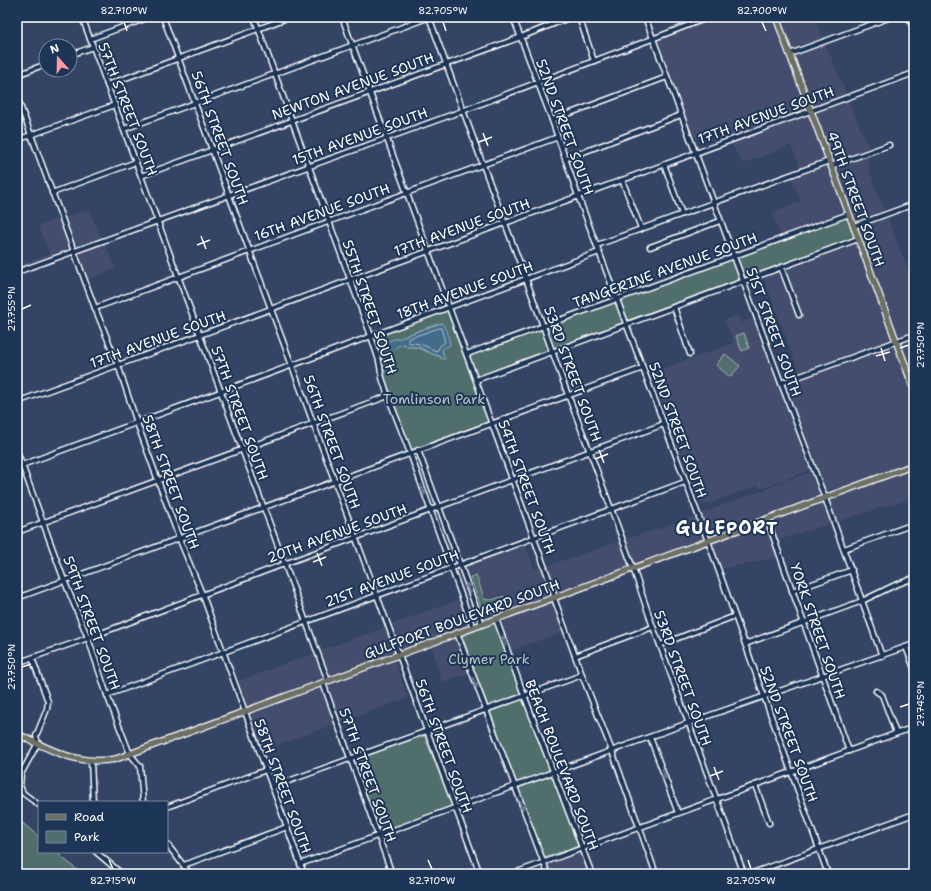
<svg xmlns="http://www.w3.org/2000/svg" width="931" height="891" font-family="'Shantell Sans',sans-serif">
<style>
.built{fill:#444e6e;fill-rule:evenodd}
.green{fill:#4f6e6c;stroke:#a7b6b6;fill-rule:evenodd}
.water{fill:#436c8a;stroke:#8ea7b9}
.lines{fill:none;stroke-linecap:round;stroke-linejoin:round}
.shore{stroke:#b4c4d0;stroke-width:1}
.minor-casing{stroke:#fff;stroke-width:7}
.major-casing{stroke:#fff;stroke-width:8}
.minor{stroke:#1d3557;stroke-width:4}
.major{stroke:#6c7065;stroke-width:5.5}
.oneway{fill:#6c7c92}
.ticks{fill:none;stroke:#fff;stroke-width:1.5}
.labels{text-anchor:middle;stroke-width:4;stroke-linejoin:round;paint-order:stroke}
.street-label{font-size:14px;fill:#fff;stroke:#1d3557}
.park-label{font-size:14px;fill:#b9c5c4;stroke:#1d3557}
.district-label{font-size:18px;font-weight:bold;letter-spacing:1px;fill:#fff;stroke:#1d3557}
.neatline{fill:none;stroke:#fff;stroke-width:1.5}
.ticks-label{font-size:10px;text-anchor:middle;fill:#fff}
</style>
<rect width="100%" height="100%" fill="#344464"/>
<filter id="ink" filterUnits="userSpaceOnUse"><feTurbulence type="fractalNoise" baseFrequency=".025" numOctaves="2"/><feDisplacementMap in="SourceGraphic" scale="8" xChannelSelector="R" yChannelSelector="G"/><feConvolveMatrix kernelMatrix="1 2 1 2 8 2 1 2 1" color-interpolation-filters="sRGB"/></filter>
<g filter="url(#ink)">
<g class="built">
<polygon points="717,17 774,17 808,110 730,138 726,127 692,139 656,40"/>
<polygon points="779,17 814,17 823,39 791,51"/>
<polygon points="825,43 847,95 812,108 793,55"/>
<polygon points="848,100 868,146 868,150 833,163 814,113"/>
<polygon points="810,114 827,159 801,169 791,145 743,164 731,143"/>
<polygon points="868,155 868,169 885,212 855,223 834,167"/>
<polygon points="828,164 846,212 781,236 772,214 801,200 791,178"/>
<polygon points="89,210 102,239 75,248 63,218"/>
<polygon points="887,216 914,285 914,333 898,339 856,227"/>
<polygon points="59,219 71,250 18,270 17,261 20,265 50,254 38,226"/>
<polygon points="857,242 894,340 800,374 763,276 780,270 798,318 802,317 784,269"/>
<polygon points="104,243 116,268 87,280 76,253"/>
<polygon points="738,315 741,323 754,318 757,326 758,337 763,343 812,469 761,489 759,485 702,506 651,373 734,343 725,320"/>
<polygon points="914,338 914,383 899,343"/>
<polygon points="895,345 914,395 914,462 826,495 784,385"/>
<polygon points="914,467 914,501 910,499 836,522 828,500"/>
<polygon points="813,471 822,497 709,538 700,514"/>
<polygon points="824,501 832,523 779,540 780,549 770,521"/>
<polygon points="696,516 705,540 634,565 624,540"/>
<polygon points="766,522 778,557 720,569 710,543"/>
<polygon points="620,541 630,567 556,595 546,566"/>
<path d="M 525,544 L 534,569 L 542,567 L 552,596 L 483,621 L 463,567 ZM 475,574 L 477,575 L 479,580 L 486,598 L 489,597 L 491,598 L 503,594 L 507,595 L 509,596 L 511,601 L 510,607 L 485,617 L 483,616 L 468,578 L 469,575 Z"/>
<polygon points="460,599 470,626 400,652 390,625"/>
<polygon points="553,601 564,632 511,650 501,620"/>
<polygon points="386,627 396,653 329,678 319,651"/>
<polygon points="456,636 469,673 442,683 431,645"/>
<polygon points="315,653 325,680 245,708 236,682"/>
<polygon points="394,659 408,698 339,723 326,685"/>
<polygon points="322,686 335,724 261,751 247,713"/>
<polygon points="581,852 590,874 550,874 547,865"/>
</g>
<g class="green">
<polygon points="845,218 849,221 854,235 853,238 745,278 737,257"/>
<polygon points="733,259 741,280 628,320 620,300"/>
<polygon points="616,302 624,322 554,349 546,328"/>
<path d="M 447,310 L 489,422 L 411,450 L 384,375 L 381,361 L 374,338 ZM 441,323 L 443,356 L 437,356 L 416,347 L 407,347 L 405,344 L 399,345 L 395,339 L 401,338 L 412,333 Z"/>
<polygon points="542,329 550,350 477,377 469,356"/>
<polygon points="744,333 749,348 742,351 736,336"/>
<polygon points="725,354 740,366 730,377 716,365"/>
<polygon points="476,575 485,600 490,599 491,600 504,596 505,598 508,597 510,602 508,606 484,615 470,577"/>
<polygon points="495,623 578,846 544,858 462,636"/>
<polygon points="424,735 453,807 379,833 353,760"/>
<polygon points="17,818 39,837 39,852 56,852 82,874 17,874"/>
</g>
<path class="water" d="M 442,323 L 448,334 L 450,345 L 443,348 L 442,351 L 445,359 L 441,359 L 440,356 C 433,355 426,351 421,348 C 416,346 411,347 406,347 L 405,344 L 399,345 L 391,352 L 388,352 L 385,344 C 390,338 396,340 403,337 C 416,332 428,327 442,323 Z"/>
<g class="lines">
<path class="shore" d="M 439,328 L 441,328 L 445,342 L 440,346 L 437,351 C 427,348 421,342 409,343 L 408,341 L 408,339 Z"/>
<defs>
<g id="minor">
<polyline points="82,17 328,681"/>
<polyline points="163,17 480,874"/>
<polyline points="254,17 371,336 379,361 382,378 388,396 410,453 473,628"/>
<polyline points="342,17 553,590 554,598 582,675 612,751 656,874"/>
<polyline points="429,17 483,165 526,279 568,395 590,452 633,568 653,627 660,645 744,874"/>
<polyline points="513,17 552,120 578,196 708,541 828,874"/>
<polyline points="579,17 594,61"/>
<polyline points="645,17 781,383 825,498 882,656"/>
<polyline points="909,17 914,31"/>
<polyline points="90,39 150,17"/>
<polyline points="790,54 891,17"/>
<polyline points="70,55 93,47"/>
<polyline points="17,75 46,64"/>
<polyline points="107,85 290,17"/>
<polyline points="17,97 95,308 118,365 137,423 179,538 203,596 304,874"/>
<polyline points="552,120 667,77"/>
<polyline points="124,129 430,17"/>
<polyline points="17,140 115,105"/>
<polyline points="565,159 681,115"/>
<polyline points="664,164 682,214"/>
<polyline points="831,166 889,145"/>
<polyline points="141,176 521,37 571,17"/>
<polyline points="622,180 641,228"/>
<polyline points="52,193 136,162"/>
<polyline points="854,226 914,204"/>
<polyline points="597,245 829,161"/>
<polyline points="650,247 720,221"/>
<polyline points="781,267 799,315"/>
<polyline points="17,272 462,111 710,17"/>
<polyline points="674,307 690,354"/>
<polyline points="95,308 558,137"/>
<polyline points="467,354 849,214"/>
<polyline points="476,380 858,239"/>
<polyline points="781,383 914,335"/>
<polyline points="17,402 914,73"/>
<polyline points="418,450 482,624"/>
<polyline points="17,451 64,580 88,638 107,695 130,754 140,766 143,802"/>
<polyline points="22,465 599,252"/>
<polyline points="767,519 849,751"/>
<polyline points="17,532 388,396"/>
<polyline points="844,549 914,524"/>
<polyline points="911,579 914,586"/>
<polyline points="792,591 852,570"/>
<path d="M 17,598 C 225,520 434,444 643,368"/>
<polyline points="496,619 524,695 592,874"/>
<polyline points="457,633 548,874"/>
<polyline points="745,644 862,601 893,586 914,578"/>
<polyline points="660,645 735,616"/>
<polyline points="906,647 914,668"/>
<polyline points="575,656 653,627"/>
<polyline points="32,658 46,696 48,702 47,709 36,736 38,743 21,774 20,786 23,793 39,805"/>
<polyline points="17,663 88,638 284,564 664,424"/>
<polyline points="323,683 392,874"/>
<polyline points="876,691 882,695 896,733"/>
<polyline points="107,695 685,482"/>
<polyline points="650,737 678,813"/>
<polyline points="91,761 93,802"/>
<polyline points="755,785 769,823"/>
<polyline points="272,787 582,675"/>
<polyline points="167,807 266,770"/>
<polyline points="167,844 190,874"/>
<polyline points="96,852 122,874"/>
<polyline points="300,864 688,723 914,644"/>
<polyline points="184,865 287,827"/>
<polyline points="512,874 914,727"/>
<polyline points="750,874 914,814"/>
</g>
<g id="major">
<polyline points="776,17 914,389"/>
<path d="M 17,734 C 52,750 76,766 116,759 L 914,465"/>
</g>
</defs>
<use href="#minor" class="minor-casing"/>
<use href="#major" class="major-casing"/>
<use href="#minor" class="minor"/>
<use href="#major" class="major"/>
</g>
<defs><path id="oneway-solid" d="M-6-.8H1V-3.2L6.5 0L1 3.2V.8H-6Z"/></defs>
<g class="oneway">
<use href="#oneway-solid" transform="translate(423 490) rotate(70)"/>
<use href="#oneway-solid" transform="translate(468 588) rotate(-110)"/>
<use href="#oneway-solid" transform="translate(504 641) rotate(-110)"/>
<use href="#oneway-solid" transform="translate(475 683) rotate(70)"/>
<use href="#oneway-solid" transform="translate(664 774) rotate(70)"/>
<use href="#oneway-solid" transform="translate(521 805) rotate(69)"/>
</g>
</g>
<path class="ticks" d="M 124,22 L 127,31M 443,22 L 446,31M 762,22 L 766,31M 483,133 L 488,146M 479,142 L 492,137M 201,236 L 206,249M 197,245 L 210,240M 22,309 L 31,305M 881,348 L 885,361M 900,348 L 909,345M 876,356 L 890,352M 599,450 L 604,463M 595,459 L 608,454M 317,553 L 322,566M 313,562 L 326,557M 22,667 L 31,664M 900,707 L 909,704M 714,767 L 719,780M 710,776 L 723,771M 109,860 L 113,869M 428,860 L 432,869M 748,860 L 751,869"/>
<g class="labels">
<g class="street-label">
<text transform="translate(353 86) rotate(-20)" y="5">NEWTON AVENUE SOUTH</text>
<text transform="translate(128 109) rotate(69)" y="5">57TH STREET SOUTH</text>
<text transform="translate(766 115) rotate(-20)" y="5">17TH AVENUE SOUTH</text>
<text transform="translate(565 127) rotate(70)" y="5">52ND STREET SOUTH</text>
<text transform="translate(360 136) rotate(-20)" y="5">15TH AVENUE SOUTH</text>
<text transform="translate(220 138) rotate(70)" y="5">56TH STREET SOUTH</text>
<text transform="translate(856 199) rotate(70)" y="5">49TH STREET SOUTH</text>
<text transform="translate(322 212) rotate(-20)" y="5">16TH AVENUE SOUTH</text>
<text transform="translate(462 227) rotate(-20)" y="5">17TH AVENUE SOUTH</text>
<text transform="translate(665 270) rotate(-20)" y="5">TANGERINE AVENUE SOUTH</text>
<text transform="translate(465 290) rotate(-20)" y="5">18TH AVENUE SOUTH</text>
<text transform="translate(370 307) rotate(71)" y="5">55TH STREET SOUTH</text>
<text transform="translate(774 332) rotate(70)" y="5">51ST STREET SOUTH</text>
<text transform="translate(158 339) rotate(-20)" y="5">17TH AVENUE SOUTH</text>
<text transform="translate(573 374) rotate(70)" y="5">53RD STREET SOUTH</text>
<text transform="translate(240 413) rotate(70)" y="5">57TH STREET SOUTH</text>
<text transform="translate(678 430) rotate(70)" y="5">52ND STREET SOUTH</text>
<text transform="translate(332 442) rotate(70)" y="5">56TH STREET SOUTH</text>
<text transform="translate(171 482) rotate(70)" y="5">58TH STREET SOUTH</text>
<text transform="translate(527 487) rotate(70)" y="5">54TH STREET SOUTH</text>
<text transform="translate(337 533) rotate(-20)" y="5">20TH AVENUE SOUTH</text>
<text transform="translate(392 578) rotate(-20)" y="5">21ST AVENUE SOUTH</text>
<text transform="translate(462 619) rotate(-20)" y="5">GULFPORT BOULEVARD SOUTH</text>
<text transform="translate(92 623) rotate(70)" y="5">59TH STREET SOUTH</text>
<text transform="translate(818 631) rotate(71)" y="5">YORK STREET SOUTH</text>
<text transform="translate(683 678) rotate(70)" y="5">53RD STREET SOUTH</text>
<text transform="translate(789 734) rotate(70)" y="5">52ND STREET SOUTH</text>
<text transform="translate(444 746) rotate(70)" y="5">56TH STREET SOUTH</text>
<text transform="translate(562 765) rotate(69)" y="5">BEACH BOULEVARD SOUTH</text>
<text transform="translate(368 775) rotate(70)" y="5">57TH STREET SOUTH</text>
<text transform="translate(283 786) rotate(70)" y="5">58TH STREET SOUTH</text>
</g>
<g class="park-label">
<text x="434" y="404">Tomlinson Park</text>
<text x="489" y="664">Clymer Park</text>
</g>
<g class="district-label">
<text x="727" y="534">GULFPORT</text>
</g>
</g>
<rect width="931" height="891" fill="none" stroke="#1d3557" stroke-width="44"/>
<rect x="38" y="801" width="130" height="52" fill="#1d3557" stroke="#77869a"/>
<rect x="46" y="814" width="20" height="6" fill="#6c7065" stroke="#77869a"/>
<text x="74" y="821" font-size="12" fill="#ffffff">Road</text>
<rect x="46" y="831" width="20" height="12" fill="#4f6e6c" stroke="#77869a"/>
<text x="74" y="841" font-size="12" fill="#ffffff">Park</text>
<g transform="translate(58 58) rotate(340)"><circle r="19" fill="#1d3557" stroke="#77869a"/>
<path d="M0-3L7 15L0 10L-7 15Z" fill="#ff9aa2"/>
<text y="-6" font-size="11" font-weight="bold" text-anchor="middle" fill="#ffffff">N</text>
</g>
<rect x="22" y="22" width="887" height="847" class="neatline"/>
<g class="ticks-label">
<text x="124" y="14">82.710°W</text>
<text x="443" y="14">82.705°W</text>
<text x="762" y="14">82.700°W</text>
<text transform="translate(11 309) rotate(-90)" y="4">27.755°N</text>
<text transform="translate(920 345) rotate(-90)" y="4">27.750°N</text>
<text transform="translate(11 667) rotate(-90)" y="4">27.750°N</text>
<text transform="translate(920 704) rotate(-90)" y="4">27.745°N</text>
<text x="113" y="884">82.715°W</text>
<text x="432" y="884">82.710°W</text>
<text x="751" y="884">82.705°W</text>
</g>
</svg>
